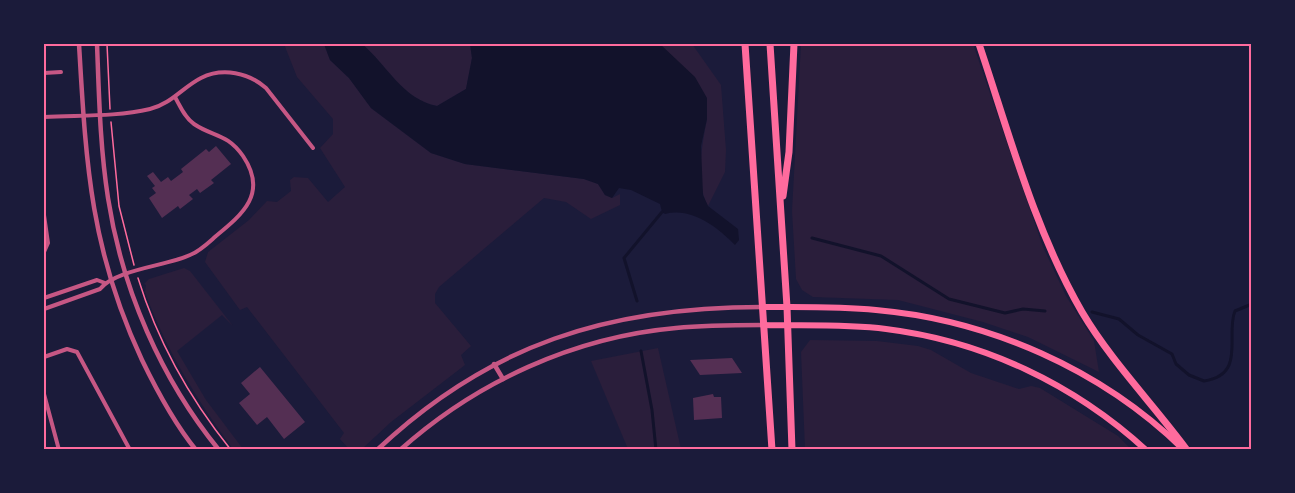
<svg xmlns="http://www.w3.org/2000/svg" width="1295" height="493" font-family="Montserrat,sans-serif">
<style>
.green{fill:#2a1e3b}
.water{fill:#12122b}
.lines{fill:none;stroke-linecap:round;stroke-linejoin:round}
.stream{stroke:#12122b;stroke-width:3}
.building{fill:#542f53}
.path{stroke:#ff6b9d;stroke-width:1.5}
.minor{stroke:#c65784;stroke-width:4}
.tertiary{stroke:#c65784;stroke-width:4.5}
.primary{stroke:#ff6b9d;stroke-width:6}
.trunk{stroke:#ff6b9d;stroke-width:7}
.neatline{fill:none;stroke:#ff6b9d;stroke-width:2}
</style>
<rect width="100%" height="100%" fill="#1b1b3a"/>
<g class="green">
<polygon points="284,44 324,44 330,60 349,78 371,108 431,153 465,164 584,179 598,184 605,195 612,198 620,194 620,205 591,219 566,202 544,198 439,287 435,294 435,303 471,346 461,355 465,365 391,422 362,449 349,449 340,439 344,433 247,307 240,310 205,262 208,252 249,220 267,201 277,202 291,191 290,180 294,177 308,178 328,202 345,187 320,148 333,134 333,119 297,77"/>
<path d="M 362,44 L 470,44 L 472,58 L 466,89 L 437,106 C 402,99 388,66 362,44 Z"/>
<path d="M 660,44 L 692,44 L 721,85 L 726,150 L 725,172 L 708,206 C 695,182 702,145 707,119 Z"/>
<polygon points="801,44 973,44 1043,247 1066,296 1094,341 1099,372 1028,337 983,322 898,300 813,297 802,290 796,279 792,211"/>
<path d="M 184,268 L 190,271 L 233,326 L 222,315 L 177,351 L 206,400 L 243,449 L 233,449 C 197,400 166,350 145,292 L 146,285 L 144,284 L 149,279 Z"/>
<polygon points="810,340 877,341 918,346 931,350 971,373 1019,389 1031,386 1040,388 1118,436 1131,449 805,449 801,352"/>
<polygon points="658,348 681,449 628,449 591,361"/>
</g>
<path class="water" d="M 324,44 L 362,44 C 388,66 402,99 437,106 L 466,89 L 472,58 L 470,44 L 660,44 L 695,77 L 707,98 L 707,119 L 701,146 L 703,195 L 708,206 L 738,229 L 739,240 L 735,245 C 717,227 692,207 665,214 L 662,212 L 660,204 L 631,190 L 619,188 L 612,198 L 605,195 L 598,184 L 584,179 L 465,164 L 431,153 L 371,108 L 349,78 L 330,60 Z"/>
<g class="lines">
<g class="stream">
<polyline points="812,238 881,256 949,299 1005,313 1023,309 1045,311"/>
<polyline points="637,301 624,258 662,212"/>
<path d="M 1092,312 L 1119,319 L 1138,335 L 1172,354 L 1176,364 L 1189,375 L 1204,381 C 1247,375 1225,334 1235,311 L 1252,304"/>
<polyline points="641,351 652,410 656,450"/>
</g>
</g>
<g class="building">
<polygon points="216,146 231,164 211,180 214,183 200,193 197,189 189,195 193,199 180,209 178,206 162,218 149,198 156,193 152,188 155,186 147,176 153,172 161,182 168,177 171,181 183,172 181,169 206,149 209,152"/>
<polygon points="732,358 742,373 700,375 690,360"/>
<polygon points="260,367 305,422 284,439 267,417 257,425 239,403 250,394 241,383"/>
<polygon points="713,394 714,397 721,397 722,418 694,420 693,398"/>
</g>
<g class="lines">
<g class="path">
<polyline points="107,44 110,109"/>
<polyline points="111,122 119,206 134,265"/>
<path d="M 138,278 C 157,340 190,399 231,450"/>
</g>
<g class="minor">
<polyline points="44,73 61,72"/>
<path d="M 44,117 C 79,115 116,117 150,109 C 171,104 183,87 201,78 C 223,67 249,73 266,88 L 313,148"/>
<polyline points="44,215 48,243 44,252"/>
<polyline points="44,298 97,280 105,283"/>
<path d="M 44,309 L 100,289 C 116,269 167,266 190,255 C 200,251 208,243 216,236 C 243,214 268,193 243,156 C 227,133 213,137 194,124 C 185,118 180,106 175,97"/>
<polyline points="44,357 67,349 77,352 130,450"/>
<polyline points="44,394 59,450"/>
</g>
<g class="tertiary">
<path d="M 79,44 C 86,163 90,249 142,360 C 157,391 174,423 196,450"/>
<path d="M 97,44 C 99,95 100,147 108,198 C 122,289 161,379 219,450"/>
<polyline points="494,364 503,379"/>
<path d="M 377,450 C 489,344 609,307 762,307"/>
<path d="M 400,450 C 476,382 574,337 676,328 C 705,325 734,325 763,325"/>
</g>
<g class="primary">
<path d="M 762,307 C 800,307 838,306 876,310 C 989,320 1101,369 1183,449"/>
<path d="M 763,325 C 804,326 845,324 886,329 C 983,341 1074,384 1146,450"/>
</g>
<g class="trunk">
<polyline points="745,44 772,450"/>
<polyline points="770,44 787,307 792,450"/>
<path d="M 979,44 C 1009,133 1034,229 1082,312 C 1111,361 1153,404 1187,450"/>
<polyline points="783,196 789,152 794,44"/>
</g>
</g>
<rect width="1295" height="493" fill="none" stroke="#1b1b3a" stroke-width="90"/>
<rect x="45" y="45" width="1205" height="403" class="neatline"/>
</svg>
